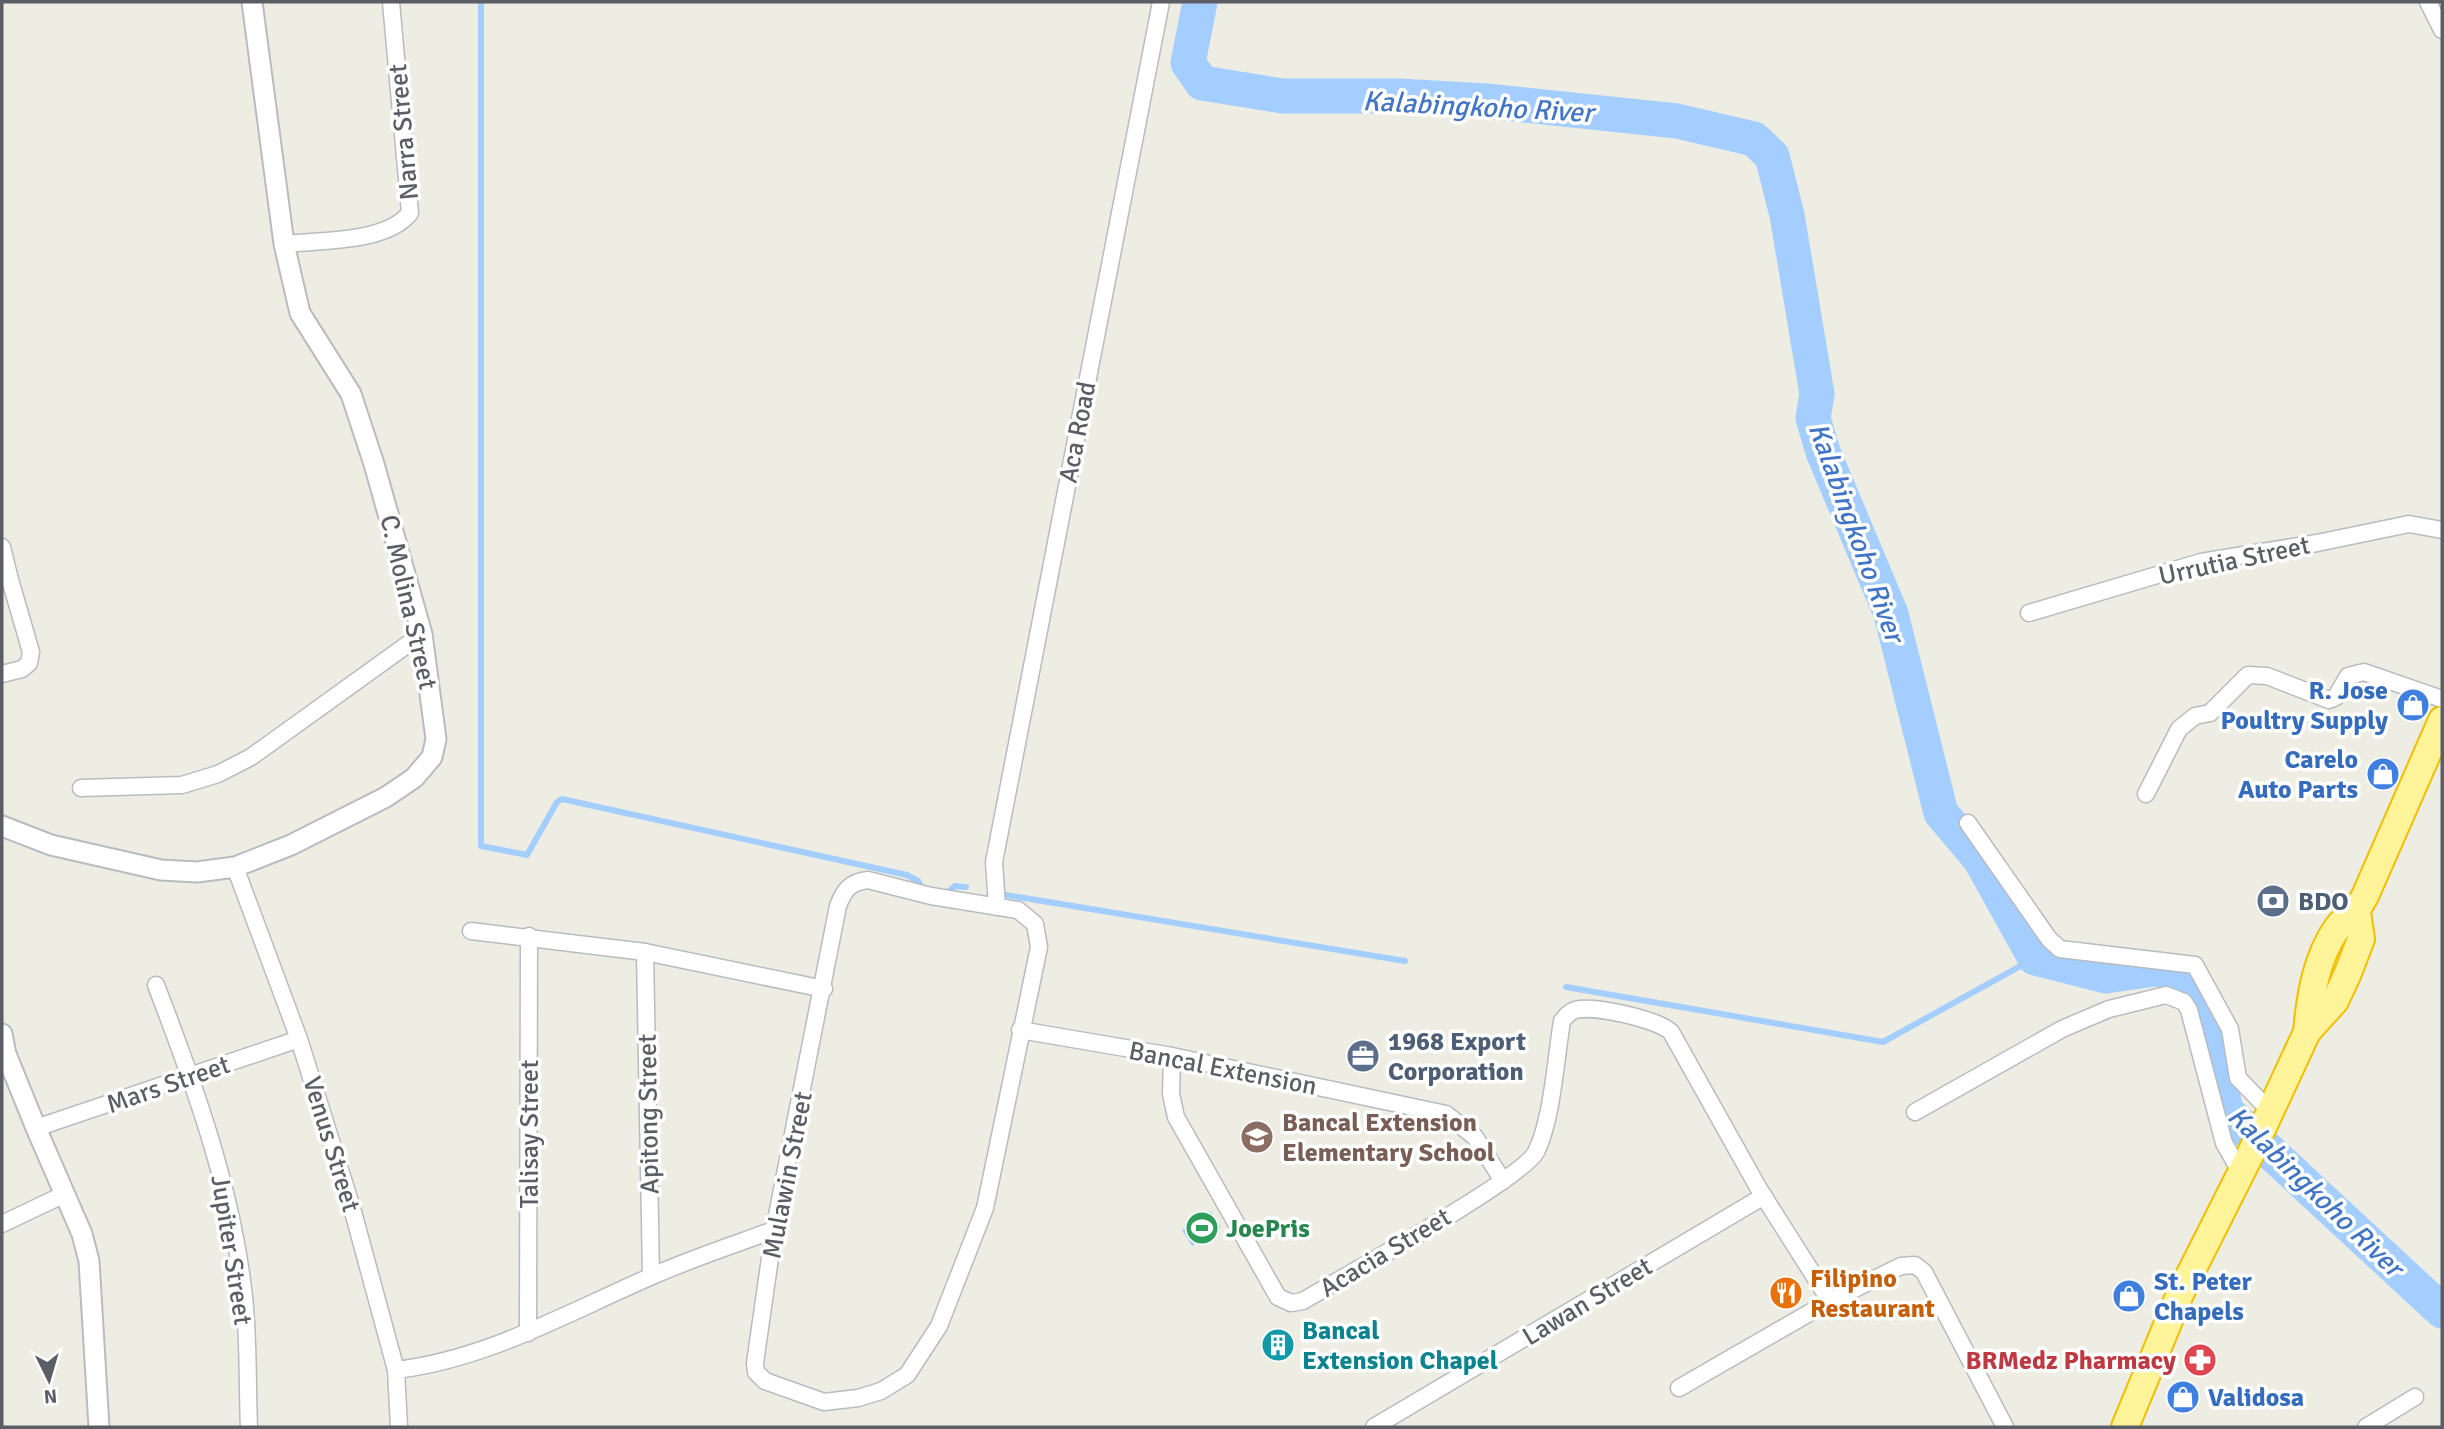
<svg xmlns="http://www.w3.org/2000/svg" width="2444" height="1429" font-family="Signika,sans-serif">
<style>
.water{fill:#a3ceff}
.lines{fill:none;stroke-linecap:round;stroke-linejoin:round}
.stream{stroke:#a3ceff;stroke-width:6}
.river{stroke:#a3ceff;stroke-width:35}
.minor-casing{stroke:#b8bbc0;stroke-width:19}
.tertiary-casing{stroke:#b8bbc0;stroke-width:23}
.trunk-casing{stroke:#f2be00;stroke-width:30}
.minor{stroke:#fff;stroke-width:16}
.tertiary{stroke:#fff;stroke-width:19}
.trunk{stroke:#fff499;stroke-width:26}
.labels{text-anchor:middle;stroke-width:7;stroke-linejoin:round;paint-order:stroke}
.street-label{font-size:26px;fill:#5b5e64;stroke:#fff}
.shop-label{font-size:26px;font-weight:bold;fill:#366cbe;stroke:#fff;text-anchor:end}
.service-label{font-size:26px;font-weight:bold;fill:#4e5e75;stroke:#fff;text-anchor:start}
.education-label{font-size:26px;font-weight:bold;fill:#785e54;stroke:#fff;text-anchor:start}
.leisure-label{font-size:26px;font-weight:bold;fill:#27864d;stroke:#fff;text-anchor:start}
.food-label{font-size:26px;font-weight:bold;fill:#c56008;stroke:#fff;text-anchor:start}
.culture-label{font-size:26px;font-weight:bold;fill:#0d838f;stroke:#fff;text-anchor:start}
.health-label{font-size:26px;font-weight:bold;fill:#be3a42;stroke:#fff;text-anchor:end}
.water-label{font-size:28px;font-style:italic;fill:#4275c5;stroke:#fff}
</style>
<rect width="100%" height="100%" fill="#eeede3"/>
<polygon class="water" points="1211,1211 1221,1227 1192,1246 1182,1230"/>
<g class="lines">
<g class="stream">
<polyline points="481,2 481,846 527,855 557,802 562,799 907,875 918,881 924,891"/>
<polyline points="944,895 955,886 966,887"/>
<polyline points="1006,895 1405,961"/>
<polyline points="1566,987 1883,1042 2035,958"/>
</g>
<polyline class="river" points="1200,2 1188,63 1202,83 1283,96 1399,96 1487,101 1677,121 1754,139 1772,156 1787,215 1817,394 1813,418 1823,452 1891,614 1941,813 1980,859 2035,958 2106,976 2155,969 2179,972 2190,987 2209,1031 2226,1111 2442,1311"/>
<defs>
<g id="minor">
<polyline points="2428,2 2442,30"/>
<path d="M 284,244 C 321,240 386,243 410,213 L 391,2"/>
<polyline points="2,547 9,576 2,578"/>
<polyline points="2029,613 2201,562 2317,543 2409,524 2442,530"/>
<polyline points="2,674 22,669 29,663 31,652 9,576"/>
<polyline points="81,788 182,785 218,774 251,757 422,634"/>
<polyline points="2146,794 2179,729 2195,716 2210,713 2248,675 2267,676 2329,700 2336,697 2348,676 2364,672 2442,699"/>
<polyline points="1968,823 2049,939 2060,949 2195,965 2230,1029 2238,1078 2271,1112"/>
<polyline points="235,867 299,1039 352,1208 396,1370 399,1427"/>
<path d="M 868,880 L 931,896 L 1018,910 L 1035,924 L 1039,947 L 985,1208 L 939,1326 L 907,1375 L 881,1391 L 858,1398 L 824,1402 L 765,1381 L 756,1372 L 755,1363 L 774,1230 L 838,906 C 844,890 850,882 868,880 Z"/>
<polyline points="997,907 994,862 1161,2"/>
<polyline points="471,931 645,952 824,989"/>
<polyline points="645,952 651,1276"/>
<path d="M 156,985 C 194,1084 230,1183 243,1288 C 249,1334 247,1381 249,1427"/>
<polyline points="1020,1030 1172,1056 1446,1114 1475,1137 1503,1181"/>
<path d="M 1172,1056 L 1171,1094 L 1176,1117 L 1278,1297 L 1291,1303 L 1303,1301 C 1341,1278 1522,1179 1536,1152 C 1552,1121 1556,1057 1562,1021 C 1566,1016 1569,1012 1575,1010 C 1594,1005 1657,1019 1671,1032 L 1759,1189 L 1830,1301"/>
<polyline points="1915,1112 2062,1029 2109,1009 2166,995 2184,1002 2189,1010 2224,1143 2241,1173"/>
<polyline points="36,1128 299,1039"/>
<polyline points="2,1224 65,1194"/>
<polyline points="528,1333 529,936"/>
<path d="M 396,1370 C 487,1359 567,1313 650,1277 C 690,1259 733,1245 774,1230"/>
<polyline points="1679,1388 1830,1301 1901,1266 1915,1265 1924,1272 2005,1427"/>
<polyline points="1374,1427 1764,1196"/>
<polyline points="2366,1427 2415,1397"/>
</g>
<g id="tertiary">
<polyline points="2,826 51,845 161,870 197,872 235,867 291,845 386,797 414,778 432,757 436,739 422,634 374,464 351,394 300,313 284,244 252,2"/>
<polyline points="2,1034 6,1054 36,1128 82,1234 89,1261 99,1427"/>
</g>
<g id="trunk">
<path d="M 2307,1032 C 2310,997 2316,958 2337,928 C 2346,915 2356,914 2365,896 L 2442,720"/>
<polyline points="2125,1427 2180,1294 2250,1155 2307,1032 2335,1001 2348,973 2361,939 2357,912"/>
</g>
</defs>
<use href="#minor" class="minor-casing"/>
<use href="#tertiary" class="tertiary-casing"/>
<use href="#trunk" class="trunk-casing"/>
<use href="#minor" class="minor"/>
<use href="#tertiary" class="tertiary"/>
<use href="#trunk" class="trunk"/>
</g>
<defs>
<symbol id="shop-disc" viewBox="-11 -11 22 22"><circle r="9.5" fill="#3f7fe0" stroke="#fff"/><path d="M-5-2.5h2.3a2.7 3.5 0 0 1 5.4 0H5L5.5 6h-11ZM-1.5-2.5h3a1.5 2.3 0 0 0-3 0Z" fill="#fff"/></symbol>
<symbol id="bank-disc" viewBox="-11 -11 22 22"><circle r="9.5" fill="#5c6f8a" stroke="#fff"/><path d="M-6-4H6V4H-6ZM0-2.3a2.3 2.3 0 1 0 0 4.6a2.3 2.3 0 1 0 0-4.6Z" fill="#fff"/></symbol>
<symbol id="office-disc" viewBox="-11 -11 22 22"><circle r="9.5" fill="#5c6f8a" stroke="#fff"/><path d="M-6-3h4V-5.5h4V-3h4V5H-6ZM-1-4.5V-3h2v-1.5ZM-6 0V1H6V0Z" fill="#fff"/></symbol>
<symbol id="school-disc" viewBox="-11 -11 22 22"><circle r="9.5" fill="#8d6e63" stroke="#fff"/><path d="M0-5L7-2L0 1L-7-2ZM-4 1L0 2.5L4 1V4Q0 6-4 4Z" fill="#fff"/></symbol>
<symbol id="stadium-disc" viewBox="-11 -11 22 22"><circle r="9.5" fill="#2e9e5b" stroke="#fff"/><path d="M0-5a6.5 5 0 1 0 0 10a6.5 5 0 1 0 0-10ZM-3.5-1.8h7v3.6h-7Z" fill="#fff"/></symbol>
<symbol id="restaurant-disc" viewBox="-11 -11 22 22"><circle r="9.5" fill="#e8710a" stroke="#fff"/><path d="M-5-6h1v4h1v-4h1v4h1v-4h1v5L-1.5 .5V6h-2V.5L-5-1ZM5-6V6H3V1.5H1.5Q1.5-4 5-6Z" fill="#fff"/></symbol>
<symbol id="building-disc" viewBox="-11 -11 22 22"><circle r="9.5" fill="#0f9aa8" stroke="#fff"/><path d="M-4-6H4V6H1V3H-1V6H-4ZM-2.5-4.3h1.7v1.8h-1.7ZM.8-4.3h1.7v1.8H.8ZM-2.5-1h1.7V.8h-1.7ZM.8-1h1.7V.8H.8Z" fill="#fff"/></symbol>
<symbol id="pharmacy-disc" viewBox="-11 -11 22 22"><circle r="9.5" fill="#e0444e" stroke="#fff"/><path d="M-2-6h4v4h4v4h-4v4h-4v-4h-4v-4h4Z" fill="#fff"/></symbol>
</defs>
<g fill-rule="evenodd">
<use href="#shop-disc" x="2394" y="686" width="38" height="38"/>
<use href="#shop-disc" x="2364" y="755" width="38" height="38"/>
<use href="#bank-disc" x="2254" y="882" width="38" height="38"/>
<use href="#office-disc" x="1344" y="1037" width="38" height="38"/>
<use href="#school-disc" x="1238" y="1118" width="38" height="38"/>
<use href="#stadium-disc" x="1183" y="1209" width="38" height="38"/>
<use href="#restaurant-disc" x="1767" y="1274" width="38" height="38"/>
<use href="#shop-disc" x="2110" y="1277" width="38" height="38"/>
<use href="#building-disc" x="1259" y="1326" width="38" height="38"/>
<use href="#pharmacy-disc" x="2181" y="1341" width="38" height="38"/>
<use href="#shop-disc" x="2164" y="1378" width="38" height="38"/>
</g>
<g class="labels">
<g class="street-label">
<text transform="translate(403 132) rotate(-95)" y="9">Narra Street</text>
<text transform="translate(1077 432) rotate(-79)" y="9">Aca Road</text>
<text transform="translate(2234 560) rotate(-12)" y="9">Urrutia Street</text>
<text transform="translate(409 602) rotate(77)" y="9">C. Molina Street</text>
<text transform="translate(1223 1068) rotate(11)" y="9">Bancal Extension</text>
<text transform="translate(168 1084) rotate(-19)" y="9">Mars Street</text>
<text transform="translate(648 1114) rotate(-91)" y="9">Apitong Street</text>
<text transform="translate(529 1134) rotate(-90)" y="9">Talisay Street</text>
<text transform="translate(332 1144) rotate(73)" y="9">Venus Street</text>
<text transform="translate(787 1175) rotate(-79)" y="9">Mulawin Street</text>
<text transform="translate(232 1250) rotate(81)" y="9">Jupiter Street</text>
<text transform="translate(1385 1252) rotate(-31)" y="9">Acacia Street</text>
<text transform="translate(1587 1301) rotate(-31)" y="9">Lawan Street</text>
</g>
<g class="shop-label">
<text x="2388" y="699">R. Jose<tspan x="2388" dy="30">Poultry Supply</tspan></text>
<text x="2358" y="768">Carelo<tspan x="2358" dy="30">Auto Parts</tspan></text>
<text x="2154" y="1290" text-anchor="start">St. Peter<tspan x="2154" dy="30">Chapels</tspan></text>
<text x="2208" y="1406" text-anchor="start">Validosa</text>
</g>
<g class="service-label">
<text x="2298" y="910">BDO</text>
<text x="1388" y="1050">1968 Export<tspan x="1388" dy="30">Corporation</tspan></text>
</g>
<g class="education-label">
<text x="1282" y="1131">Bancal Extension<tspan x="1282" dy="30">Elementary School</tspan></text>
</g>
<g class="leisure-label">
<text x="1226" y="1237">JoePris</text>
</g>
<g class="food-label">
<text x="1810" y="1287">Filipino<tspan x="1810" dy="30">Restaurant</tspan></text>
</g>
<g class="culture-label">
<text x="1302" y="1339">Bancal<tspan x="1302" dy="30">Extension Chapel</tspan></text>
</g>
<g class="health-label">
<text x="2176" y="1369">BRMedz Pharmacy</text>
</g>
<g class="water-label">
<text transform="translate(1478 106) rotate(3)" y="10">Kalabingkoho River</text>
<text transform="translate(1857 532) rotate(70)" y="10">Kalabingkoho River</text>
<text transform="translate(2316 1191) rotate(44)" y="10">Kalabingkoho River</text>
</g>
</g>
<rect width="2444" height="1429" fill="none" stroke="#5b5e64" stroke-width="7"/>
<g transform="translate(49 1380) rotate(175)" stroke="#ffffff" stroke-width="5" paint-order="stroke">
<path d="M0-5L12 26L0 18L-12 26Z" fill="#5b5e64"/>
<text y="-10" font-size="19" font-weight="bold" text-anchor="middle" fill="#5b5e64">N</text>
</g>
</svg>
